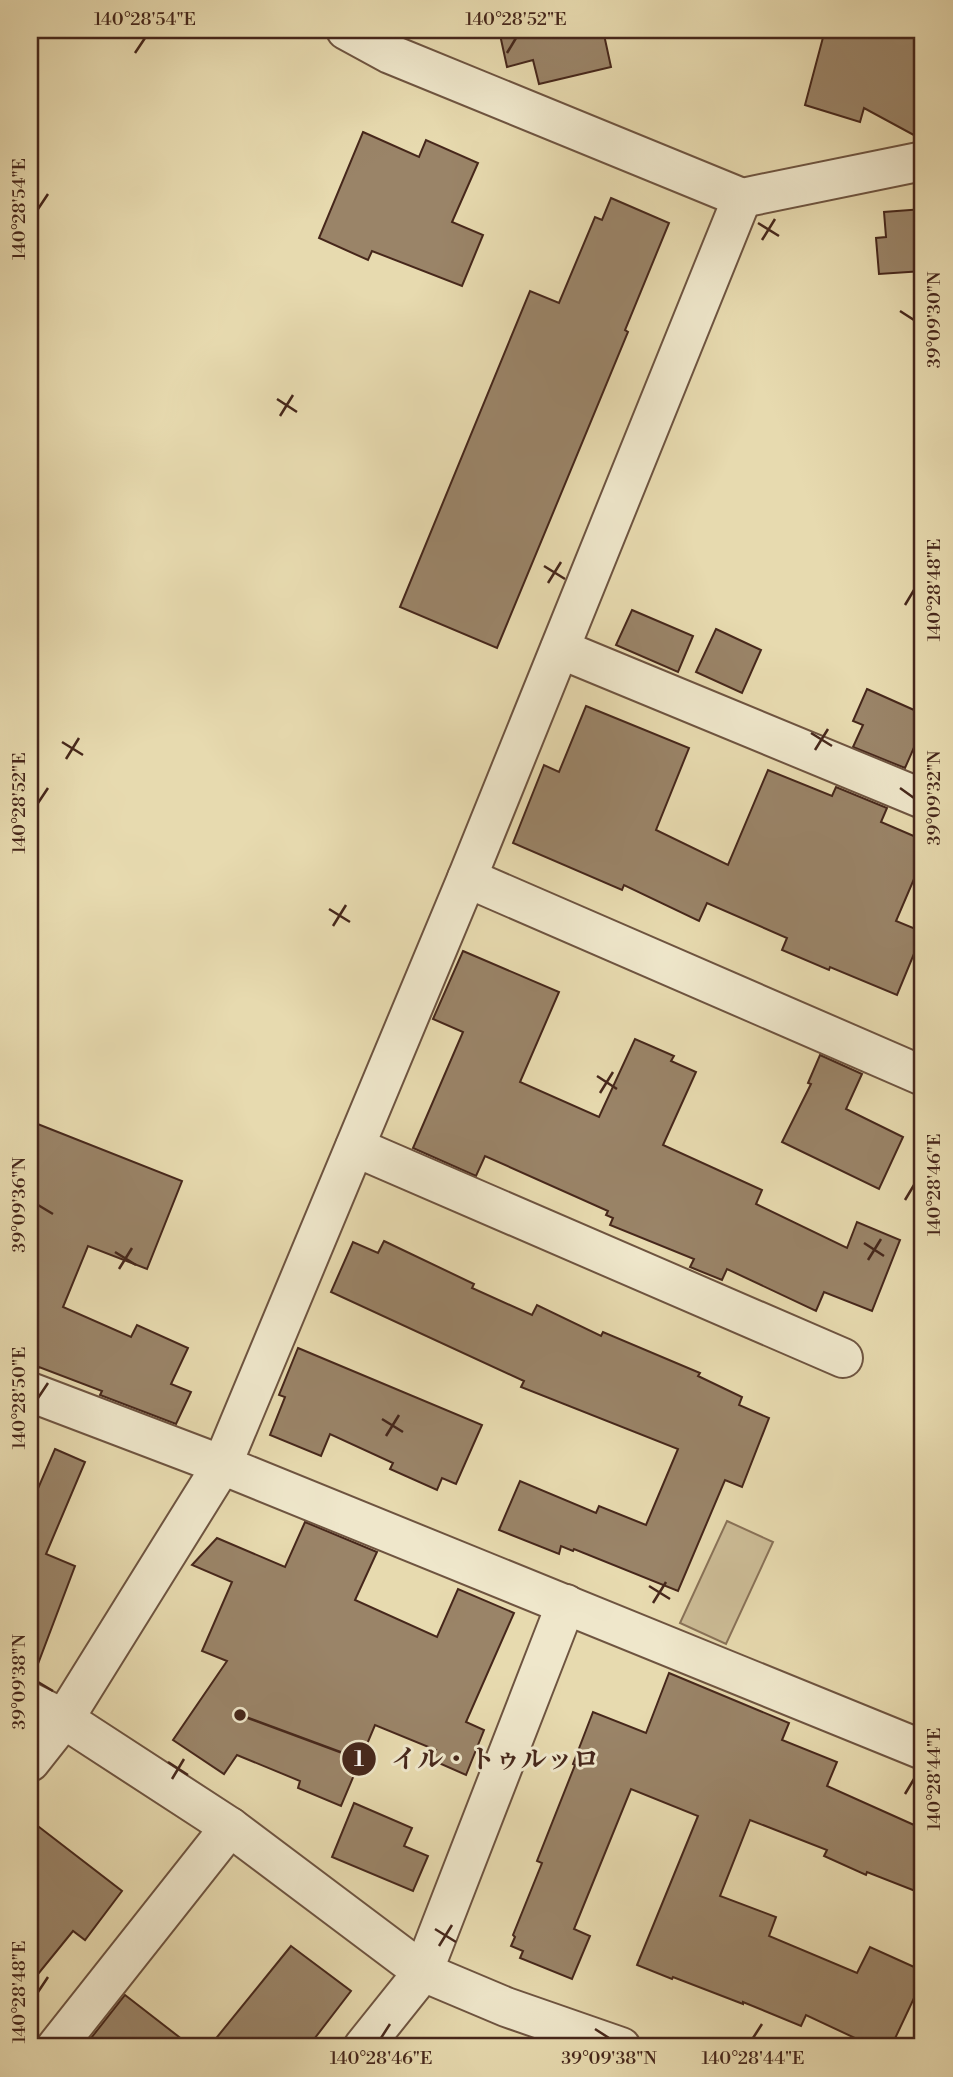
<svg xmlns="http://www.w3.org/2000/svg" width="953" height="2077" font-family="'Libre Bodoni','Noto Serif JP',serif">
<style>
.green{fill:#ccbc96;stroke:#897258;stroke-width:2}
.building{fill:#9a8468;stroke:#46271b;stroke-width:2}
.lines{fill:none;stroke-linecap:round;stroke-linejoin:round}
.street-casing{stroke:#6e5440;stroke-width:42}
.street{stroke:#efe7cb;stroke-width:38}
.ticks{fill:none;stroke:#46271b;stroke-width:2.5}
.leader{fill:none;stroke:#46271b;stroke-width:2.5}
.callout-dot{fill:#46271b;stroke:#efe7cb;stroke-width:2.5}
.mark-label{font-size:21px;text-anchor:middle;font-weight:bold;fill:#fff}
.callout-label{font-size:26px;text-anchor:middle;font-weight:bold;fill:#46271b;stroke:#efe7cb;stroke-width:6;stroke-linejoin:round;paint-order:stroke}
.neatline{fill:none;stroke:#46271b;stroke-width:2.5}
.ticks-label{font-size:18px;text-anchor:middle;fill:#46271b}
</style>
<rect width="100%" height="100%" fill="#e7daaf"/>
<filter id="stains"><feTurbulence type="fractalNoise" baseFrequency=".00286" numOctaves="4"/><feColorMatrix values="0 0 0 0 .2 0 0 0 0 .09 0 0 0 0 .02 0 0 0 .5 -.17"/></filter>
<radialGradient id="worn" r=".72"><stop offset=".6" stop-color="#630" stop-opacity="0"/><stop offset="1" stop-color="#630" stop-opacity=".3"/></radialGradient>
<polygon class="green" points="727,1521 773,1542 726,1644 680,1623"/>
<g class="building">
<polygon points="499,30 603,30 611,67 539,84 533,60 507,67"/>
<polygon points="825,30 923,30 923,140 864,108 860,122 805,105"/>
<polygon points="363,132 419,157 426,140 478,163 452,222 483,235 462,286 372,251 368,260 319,238"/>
<polygon points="611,198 669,223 625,330 628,332 497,648 400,607 530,291 559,303 595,217 602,220"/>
<polygon points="923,209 923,271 879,274 876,238 886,237 884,212"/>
<polygon points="632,610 693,636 678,672 616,645"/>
<polygon points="716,629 761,650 742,693 696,672"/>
<polygon points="867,689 923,714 923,727 905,768 853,747 863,725 853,721"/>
<polygon points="586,706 689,748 656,830 728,865 768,770 832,796 836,787 887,808 881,822 923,840 923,858 896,921 923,932 897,995 830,967 829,970 782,950 787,938 707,903 699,921 624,885 622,890 513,843 544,765 559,772"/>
<polygon points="463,951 559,992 520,1082 599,1117 635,1039 674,1056 671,1061 696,1072 663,1145 762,1190 756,1204 847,1248 857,1222 900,1240 872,1311 824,1292 816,1311 727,1269 722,1280 690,1267 694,1259 610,1225 613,1218 606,1215 608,1211 485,1156 476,1176 413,1148 463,1032 433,1019"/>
<polygon points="820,1055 862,1074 846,1109 903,1137 879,1189 782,1142 811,1084 808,1083"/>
<polygon points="30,1121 182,1181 147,1269 88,1246 63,1307 131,1337 137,1325 188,1348 171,1384 191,1392 176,1424 100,1395 102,1391 39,1367 37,1371 30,1371"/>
<polygon points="384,1241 474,1284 472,1288 532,1315 537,1305 601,1336 603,1332 700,1373 698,1376 742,1397 739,1405 769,1418 742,1487 725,1480 678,1591 574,1549 573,1551 561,1546 559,1554 499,1530 520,1481 596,1513 599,1506 646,1525 678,1449 521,1387 524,1381 331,1292 353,1242 378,1253"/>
<polygon points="298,1348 482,1425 456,1484 442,1478 437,1490 390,1469 393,1463 330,1434 321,1456 270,1435 285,1397 279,1395"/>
<polygon points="55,1449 85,1462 46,1554 75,1566 33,1677 30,1677 30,1507"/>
<polygon points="305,1522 377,1552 355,1600 437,1637 458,1589 514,1613 466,1722 484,1730 466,1775 432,1760 436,1750 375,1725 341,1806 298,1788 300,1781 237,1755 224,1774 173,1740 227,1661 202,1651 232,1582 192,1565 217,1538 285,1567"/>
<polygon points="669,1673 789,1723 782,1740 837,1762 827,1786 923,1829 923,1894 867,1872 866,1875 824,1856 827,1850 750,1820 720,1896 776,1917 769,1936 857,1973 870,1947 923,1971 923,1979 891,2047 874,2047 806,2015 801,2026 743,2002 743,2004 673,1977 672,1979 637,1965 698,1816 631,1789 574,1929 590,1936 572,1979 520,1958 523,1951 511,1946 515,1937 513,1935 542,1863 537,1861 575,1765 573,1764 593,1712 646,1733"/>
<polygon points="354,1803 412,1828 404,1846 428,1856 413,1891 332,1857"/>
<polygon points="30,1820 122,1891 85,1940 73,1931 30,1984"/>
<polygon points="291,1946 351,1991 308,2047 209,2047"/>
<polygon points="125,1995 192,2047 84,2047"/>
</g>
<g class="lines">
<defs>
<g id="street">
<polyline points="346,30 390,54 742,198 923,161"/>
<polyline points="560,649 923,799"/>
<polyline points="467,878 923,1076"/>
<polyline points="355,1147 843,1358"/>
<polyline points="30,1392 222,1465 923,1750"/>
<polyline points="30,1702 64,1719 230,1827 423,1972 506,2007 621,2047"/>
<polyline points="30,1762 64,1719 222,1465 467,878 742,198"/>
<polyline points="56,2047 230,1827"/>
<polyline points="363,2047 423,1972 566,1604"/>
</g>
</defs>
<use href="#street" class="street-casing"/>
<use href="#street" class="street"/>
</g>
<path class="ticks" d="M 135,53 L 145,38M 507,53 L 516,38M 38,209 L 48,194M 758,223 L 779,236M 762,240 L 775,219M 900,311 L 914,320M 277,399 L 297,412M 280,416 L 293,395M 544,566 L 565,579M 548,583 L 561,562M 905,605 L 914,590M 811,733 L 832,746M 62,742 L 83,755M 815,750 L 828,729M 66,759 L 79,738M 900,788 L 914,798M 38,803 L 48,788M 329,909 L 350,922M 333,926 L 346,905M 597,1076 L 617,1089M 600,1093 L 613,1072M 905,1200 L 914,1185M 38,1205 L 53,1214M 864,1243 L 884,1256M 115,1252 L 136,1265M 868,1260 L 881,1239M 119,1269 L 132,1248M 38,1398 L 48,1383M 382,1419 L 403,1432M 386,1436 L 399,1415M 649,1586 L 670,1599M 653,1603 L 666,1582M 38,1682 L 53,1691M 168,1762 L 188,1775M 172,1779 L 184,1759M 905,1794 L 914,1779M 435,1929 L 456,1942M 439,1946 L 452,1925M 38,1992 L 48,1977M 595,2029 L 609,2038M 381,2038 L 390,2024M 753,2038 L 762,2024"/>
<path class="leader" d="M240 1715L359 1759"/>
<g class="callout-dot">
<circle cx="240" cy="1715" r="7"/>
<circle cx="359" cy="1759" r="18"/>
</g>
<g class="mark-label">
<text x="359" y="1766">1</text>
</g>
<g class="callout-label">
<text x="495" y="1768">イル・トゥルッロ</text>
</g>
<rect width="953" height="2077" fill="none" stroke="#e7daaf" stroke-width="77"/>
<rect x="38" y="38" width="876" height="2000" class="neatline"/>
<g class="ticks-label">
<text x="145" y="25">140°28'54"E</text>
<text x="516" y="25">140°28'52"E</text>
<text transform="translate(19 209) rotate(-90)" y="6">140°28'54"E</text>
<text transform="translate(934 320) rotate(-90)" y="6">39°09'30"N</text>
<text transform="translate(934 590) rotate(-90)" y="6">140°28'48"E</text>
<text transform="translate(934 798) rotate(-90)" y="6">39°09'32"N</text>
<text transform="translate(19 803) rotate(-90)" y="6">140°28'52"E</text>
<text transform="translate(934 1185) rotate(-90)" y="6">140°28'46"E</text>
<text transform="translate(19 1205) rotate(-90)" y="6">39°09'36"N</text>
<text transform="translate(19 1398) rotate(-90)" y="6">140°28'50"E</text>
<text transform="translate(19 1682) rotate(-90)" y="6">39°09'38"N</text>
<text transform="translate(934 1779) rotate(-90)" y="6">140°28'44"E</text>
<text transform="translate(19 1992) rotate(-90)" y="6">140°28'48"E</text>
<text x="381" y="2064">140°28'46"E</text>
<text x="609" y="2064">39°09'38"N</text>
<text x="753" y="2064">140°28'44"E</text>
</g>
<rect width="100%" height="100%" filter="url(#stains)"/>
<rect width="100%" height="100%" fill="url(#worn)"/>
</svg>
